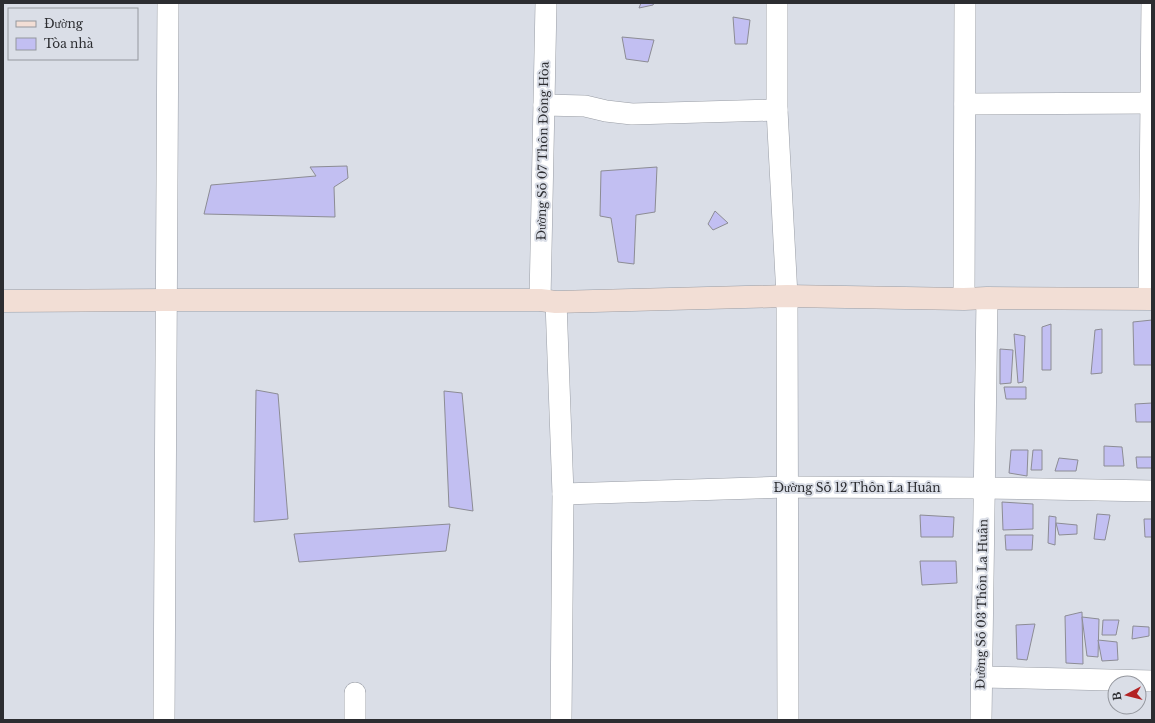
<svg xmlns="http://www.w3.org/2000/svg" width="1155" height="723" font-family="'Libre Baskerville',serif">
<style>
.building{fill:#c2bff2;stroke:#8c8c94}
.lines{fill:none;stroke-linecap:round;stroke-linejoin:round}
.street-casing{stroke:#999da5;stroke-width:22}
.secondary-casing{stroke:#999da5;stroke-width:23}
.street{stroke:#fff;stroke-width:21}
.secondary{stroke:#f2ded5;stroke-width:22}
.labels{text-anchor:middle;stroke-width:4;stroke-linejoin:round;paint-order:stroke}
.street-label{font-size:12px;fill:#2c2d31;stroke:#dadee7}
</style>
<rect width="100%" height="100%" fill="#dadee7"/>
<g class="building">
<polygon points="641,3 654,3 653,5 639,8"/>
<polygon points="733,17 750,20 747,44 735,44"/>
<polygon points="622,37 654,40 648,62 626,59"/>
<polygon points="347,166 348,178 334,187 335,217 204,214 211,185 316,176 310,167"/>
<polygon points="657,167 655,212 636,215 634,264 618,262 611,218 600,216 601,171"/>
<polygon points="715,211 728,223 713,230 708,224"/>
<polygon points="1152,320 1152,365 1134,365 1133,322"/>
<polygon points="1051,324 1051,370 1042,370 1042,327"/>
<polygon points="1102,329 1102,373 1091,374 1095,330"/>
<polygon points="1014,334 1025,336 1023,382 1018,383"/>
<polygon points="1000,349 1013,350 1011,383 1000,384"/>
<polygon points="1004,387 1026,387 1026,399 1006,399"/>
<polygon points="256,390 278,394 288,519 254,522"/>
<polygon points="444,391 462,393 473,511 449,507"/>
<polygon points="1152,403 1152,422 1136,422 1135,404"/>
<polygon points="1104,446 1122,447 1124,466 1104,466"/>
<polygon points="1011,450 1028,450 1027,476 1009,473"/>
<polygon points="1033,450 1042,450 1042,470 1031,470"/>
<polygon points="1136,457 1152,457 1152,468 1137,468"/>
<polygon points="1059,458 1078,460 1076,471 1055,471"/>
<polygon points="1002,502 1033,504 1033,529 1003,530"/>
<polygon points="1097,514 1110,515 1105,540 1094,539"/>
<polygon points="920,515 954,517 953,537 921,537"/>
<polygon points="1049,516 1056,517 1055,545 1048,543"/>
<polygon points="1144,519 1152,519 1152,537 1145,537"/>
<polygon points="1056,523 1077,525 1077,534 1059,535"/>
<polygon points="450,524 446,551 299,562 294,534"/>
<polygon points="1005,535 1033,535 1032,550 1006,550"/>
<polygon points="920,561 956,561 957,583 922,585"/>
<polygon points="1082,612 1083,664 1066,663 1065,616"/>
<polygon points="1082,617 1099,619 1098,657 1087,656"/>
<polygon points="1103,620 1119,620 1116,635 1102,635"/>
<polygon points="1035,624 1027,660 1017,659 1016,625"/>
<polygon points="1133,626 1149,627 1149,636 1132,639"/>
<polygon points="1098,640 1117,642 1118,660 1102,661"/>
</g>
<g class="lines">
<defs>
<g id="street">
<polyline points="777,3 777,110 787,296 788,720"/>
<polyline points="965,104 1152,103"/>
<polyline points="544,105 585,106 606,111 632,114 777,110"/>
<polyline points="964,299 965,3"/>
<polyline points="1149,299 1152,3"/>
<polyline points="540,300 546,3"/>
<polyline points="556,302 563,494 561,720"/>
<polyline points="563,494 787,487 984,488 1152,491"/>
<polyline points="981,677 1152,681"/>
<polyline points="164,720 168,3"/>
<polyline points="355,720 355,693"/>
<polyline points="981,720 987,298"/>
</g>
<polyline id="secondary" points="3,301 166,300 540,300 556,302 787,296 964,299 987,298 1152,299"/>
</defs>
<use href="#street" class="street-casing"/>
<use href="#secondary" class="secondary-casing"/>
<use href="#street" class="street"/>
<use href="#secondary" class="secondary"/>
</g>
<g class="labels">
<g class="street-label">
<text transform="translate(543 151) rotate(-89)" y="4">Đường Số 07 Thôn Đông Hòa</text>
<text x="857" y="492">Đường Số 12 Thôn La Huân</text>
<text transform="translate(982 604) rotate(-89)" y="4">Đường Số 03 Thôn La Huân</text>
</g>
</g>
<rect width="1155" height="723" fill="none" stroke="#2c2d31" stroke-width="8"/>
<rect x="8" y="8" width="130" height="52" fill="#dadee7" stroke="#94979e"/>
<rect x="16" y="21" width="20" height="6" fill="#f2ded5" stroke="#94979e"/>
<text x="44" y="28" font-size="12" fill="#2c2d31">Đường</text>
<rect x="16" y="38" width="20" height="12" fill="#c2bff2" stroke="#94979e"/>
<text x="44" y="48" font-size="12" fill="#2c2d31">Tòa nhà</text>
<g transform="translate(1127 695) rotate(263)"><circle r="19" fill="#dadee7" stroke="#94979e"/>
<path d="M0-3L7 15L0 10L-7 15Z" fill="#b32324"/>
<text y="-6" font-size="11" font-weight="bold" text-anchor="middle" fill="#2c2d31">B</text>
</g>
</svg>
